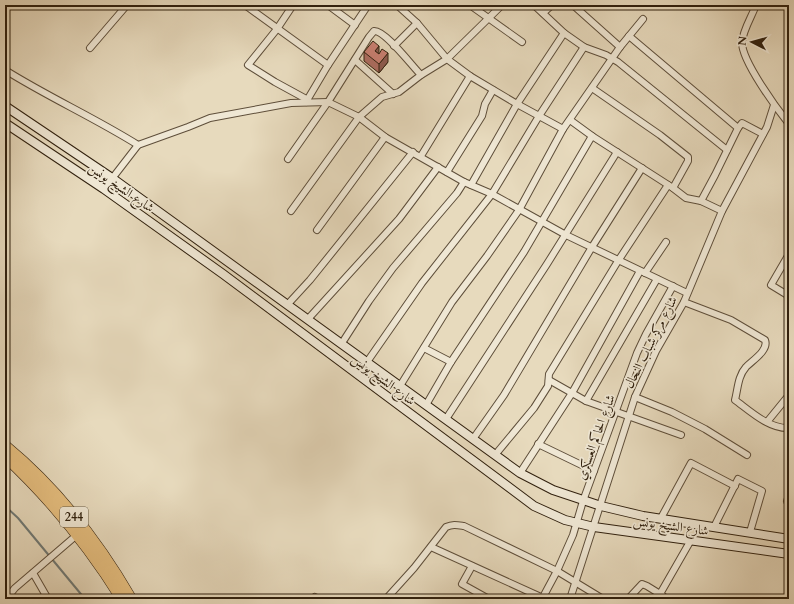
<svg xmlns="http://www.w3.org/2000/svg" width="794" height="604" font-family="Cardo,Amiri,serif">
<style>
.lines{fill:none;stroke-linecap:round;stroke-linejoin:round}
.stream{stroke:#717b77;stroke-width:2}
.street-casing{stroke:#5e4e3a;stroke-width:8}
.secondary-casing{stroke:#30200e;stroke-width:10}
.highway-casing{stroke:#30200e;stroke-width:12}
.street{stroke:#efe7d4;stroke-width:6}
.secondary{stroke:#efe7d4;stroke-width:8}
.highway{stroke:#e4bd7e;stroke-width:11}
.wall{fill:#af6e63;stroke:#30200e}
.shaded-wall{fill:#8e5a50;stroke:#30200e}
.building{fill:#cb8073;stroke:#30200e}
.labels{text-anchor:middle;stroke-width:3.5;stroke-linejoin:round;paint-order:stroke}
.shield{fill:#efe7d4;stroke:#695c49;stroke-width:1}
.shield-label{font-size:12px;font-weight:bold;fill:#30200e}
.street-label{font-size:13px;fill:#30200e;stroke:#efe7d4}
</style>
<rect width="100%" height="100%" fill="#e7dabd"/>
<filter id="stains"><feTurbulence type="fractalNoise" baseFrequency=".005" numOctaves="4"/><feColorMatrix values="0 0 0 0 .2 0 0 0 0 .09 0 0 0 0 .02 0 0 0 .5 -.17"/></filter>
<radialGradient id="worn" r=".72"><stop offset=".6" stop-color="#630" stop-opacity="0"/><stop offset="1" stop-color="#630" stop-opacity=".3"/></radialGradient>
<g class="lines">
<polyline class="stream" points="5,506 18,518 85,599"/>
<defs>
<g id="street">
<polyline points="245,5 328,65"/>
<polyline points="293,5 277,29 248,65 275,82 308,100"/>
<polyline points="328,5 355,25"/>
<polyline points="397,5 417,23 447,59 470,76 517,104 563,129"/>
<polyline points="470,5 522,42"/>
<polyline points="534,5 564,33 584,47 606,55 618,62 727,150"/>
<polyline points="573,5 620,47"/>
<path d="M 756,5 C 752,16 743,30 742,42 C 741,60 777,109 789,124"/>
<polyline points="543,13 552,5"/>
<polyline points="629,36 738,128"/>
<polyline points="394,46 417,23"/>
<polyline points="90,48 127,5"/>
<polyline points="355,60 393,94"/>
<path d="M 5,70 C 48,97 95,118 138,145"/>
<polyline points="592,88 660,135 688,157 688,161 673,188"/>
<polyline points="306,102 328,65 368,5"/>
<polyline points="570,120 592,136 673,188 686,198 701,201 722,211"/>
<polyline points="421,156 470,76"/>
<path d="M 288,159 L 328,102 L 369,37 L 374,31 C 385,30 412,66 421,75"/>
<polyline points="447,172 482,116 485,104 493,90"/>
<polyline points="471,185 517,104 564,33"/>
<polyline points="104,189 138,145 188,127 210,118 291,103 328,102 359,117 385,137 464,182 492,194 566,235 687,293"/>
<polyline points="701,201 715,175 738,128 742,123 763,134"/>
<polyline points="291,211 359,117 382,97 399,92 421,75 447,59 502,5"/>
<polyline points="317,230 385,137"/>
<polyline points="789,254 771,285 789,296"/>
<polyline points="645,273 666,242"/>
<path d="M 684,302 L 731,320 L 765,340 C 769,350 753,360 746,367 C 738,376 738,388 735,400 C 750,411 769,429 789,428"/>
<polyline points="288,304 310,280 413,152"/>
<polyline points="308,319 399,219 438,167"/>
<polyline points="342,343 369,301 393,268 457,193 464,182"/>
<polyline points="424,348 451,362"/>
<polyline points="367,362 422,283 492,194 539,116 584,47"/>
<polyline points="549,380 586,401 681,435"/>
<polyline points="400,386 452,302 487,256 519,210 563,129 620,47 643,19"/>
<polyline points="635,397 672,412 705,429 747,455"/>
<polyline points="586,401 657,279"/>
<polyline points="426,405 451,362 524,252 592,136"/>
<polyline points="446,419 547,264 617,152"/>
<polyline points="767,422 789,395"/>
<polyline points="473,439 504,395 592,247 642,168"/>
<polyline points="538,444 594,471"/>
<polyline points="495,455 534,408 548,386 549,374 618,261 668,185"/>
<polyline points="520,473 572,393 640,271"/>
<polyline points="787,501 789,495"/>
<polyline points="661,518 691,463 735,486"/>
<polyline points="714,527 738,479 762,491 750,532"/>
<polyline points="431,547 543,598"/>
<polyline points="472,566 462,584 489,599"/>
<polyline points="33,573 48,599"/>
<polyline points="315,597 319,599"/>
<polyline points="6,599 15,588 78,534"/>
<path d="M 386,599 L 414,568 L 446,527 C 453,524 457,525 464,526 L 557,571 L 603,599"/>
<polyline points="542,599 557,571 573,535 583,501 637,353 646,334 673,286"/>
<polyline points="570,599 635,397 656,351 684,302 722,211 767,127 774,105"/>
<polyline points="628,599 642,584 647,586 660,594"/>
<polyline points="667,599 660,594 691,540"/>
</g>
<g id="secondary">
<polyline points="5,106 112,178 520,473 553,490 601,506 643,516 789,539"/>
<polyline points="5,123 104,189 223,274 534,506 565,520 594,527 789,554"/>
</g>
<g id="highway">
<path d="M 5,446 C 56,488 98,542 131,599"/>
<path d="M 5,456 C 51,499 89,546 122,599"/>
</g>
</defs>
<use href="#street" class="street-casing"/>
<use href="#secondary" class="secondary-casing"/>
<use href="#highway" class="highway-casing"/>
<use href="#street" class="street"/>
<use href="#secondary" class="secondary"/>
<use href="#highway" class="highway"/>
</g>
<polygon class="wall" points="364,52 379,53 388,62 379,73 364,61"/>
<g class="shaded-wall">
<polygon points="379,46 379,54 375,51"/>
<polygon points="388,53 388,62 379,73 379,64"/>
</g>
<polygon class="building" points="373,41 379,46 375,51 379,54 382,49 388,53 379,64 364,52"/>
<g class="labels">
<rect class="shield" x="60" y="507" width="28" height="20" rx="3"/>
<g class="shield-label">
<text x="74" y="521">244</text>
</g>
<g class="street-label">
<text transform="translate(122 187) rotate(35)" y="5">شارع الشيخ يونس</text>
<text transform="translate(650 342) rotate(-63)" y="5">شارع مركز شباب النحال</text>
<text transform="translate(384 379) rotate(37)" y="5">شارع الشيخ يونس</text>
<text transform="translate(595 437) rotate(-70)" y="5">شارع الحاكم العسكري</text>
<text transform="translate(671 525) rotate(8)" y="5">شارع الشيخ يونس</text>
</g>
</g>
<rect width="794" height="604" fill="none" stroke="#e7dabd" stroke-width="20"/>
<rect x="6" y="6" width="782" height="592" fill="none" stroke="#30200e" stroke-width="2"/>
<rect x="10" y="10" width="774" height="584" fill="none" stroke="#30200e"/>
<g transform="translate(752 42) rotate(276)" stroke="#efe7d4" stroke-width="3" paint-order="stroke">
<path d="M0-3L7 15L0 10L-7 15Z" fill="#30200e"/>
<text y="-6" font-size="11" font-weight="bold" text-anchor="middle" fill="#30200e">N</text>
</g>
<rect width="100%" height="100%" filter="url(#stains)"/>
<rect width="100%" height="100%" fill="url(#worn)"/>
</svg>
